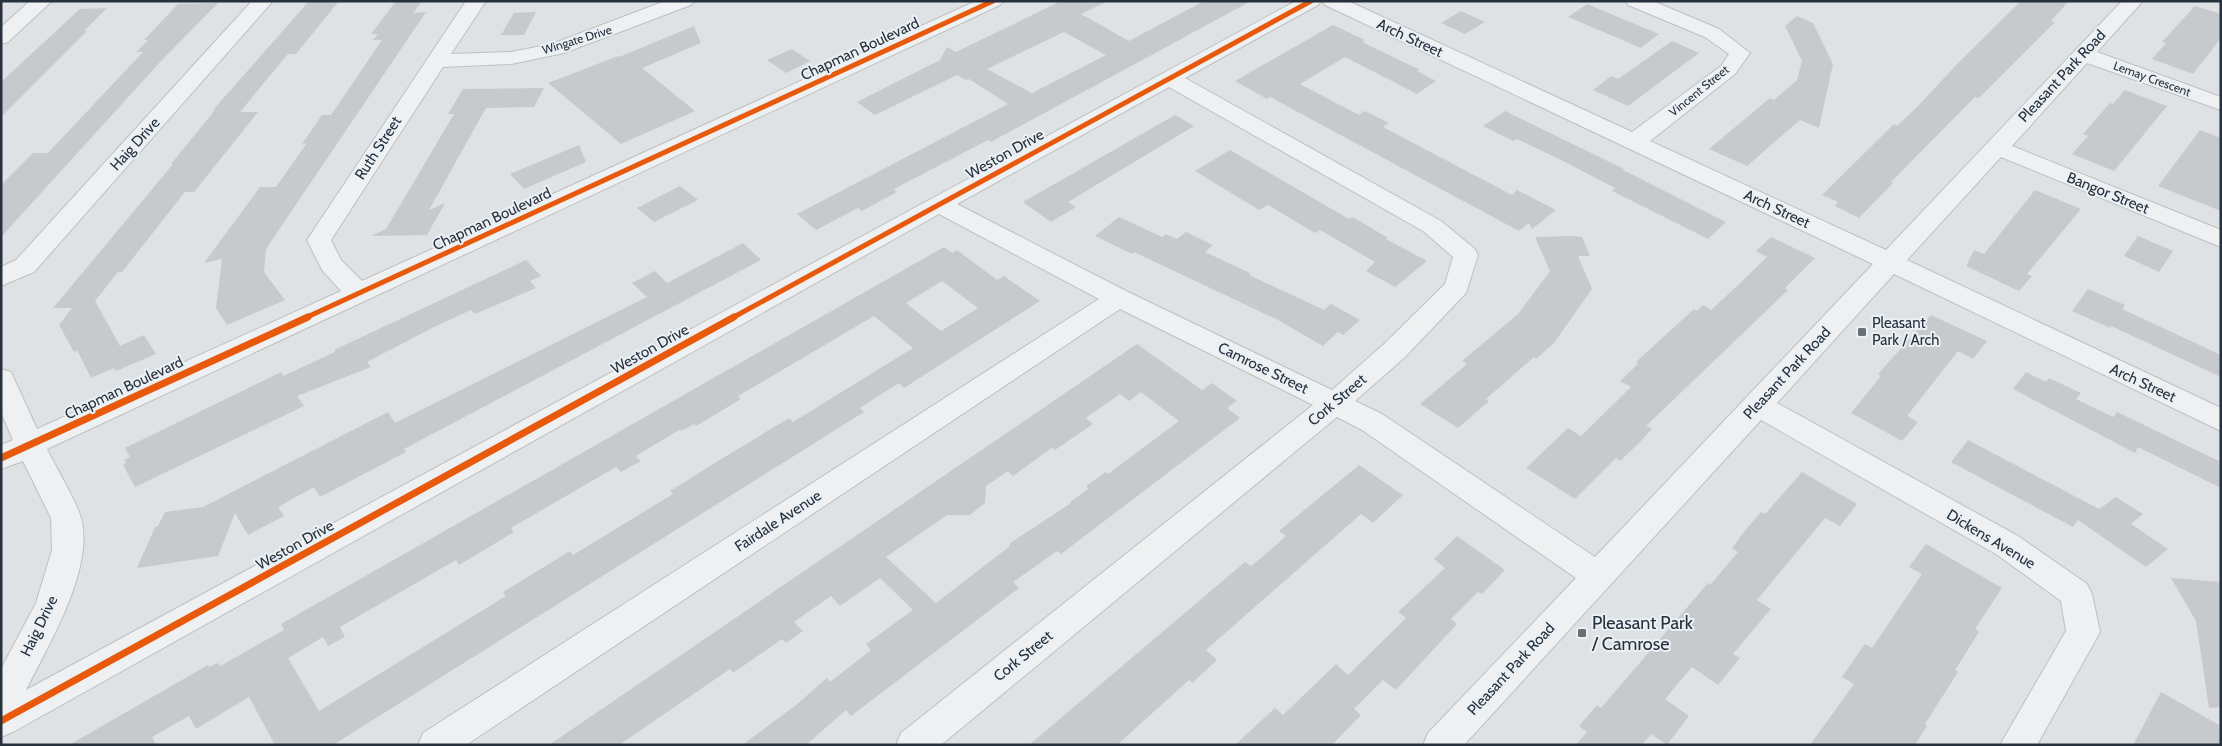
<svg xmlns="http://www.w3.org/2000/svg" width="2222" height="746" font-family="Cabin,sans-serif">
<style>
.building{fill:#c7cacc;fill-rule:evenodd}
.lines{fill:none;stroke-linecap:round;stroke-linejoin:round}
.minor-casing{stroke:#bdc0c2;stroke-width:2}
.minor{fill:#eef0f1;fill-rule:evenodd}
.cycleway-far1-casing{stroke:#ebf0f4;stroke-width:8}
.cycleway-casing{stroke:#ebf0f4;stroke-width:10}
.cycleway-far1{stroke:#e8590c;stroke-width:5}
.cycleway{stroke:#e8590c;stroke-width:7}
.poi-dot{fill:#676f77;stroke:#ebf0f4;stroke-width:2}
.labels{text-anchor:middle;stroke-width:4;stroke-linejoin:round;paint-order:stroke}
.far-street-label{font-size:12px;fill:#26313d;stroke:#ebf0f4}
.street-label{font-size:15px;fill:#26313d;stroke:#ebf0f4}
.poi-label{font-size:15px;fill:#26313d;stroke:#ebf0f4;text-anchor:start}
.near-poi-label{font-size:18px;fill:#26313d;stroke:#ebf0f4;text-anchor:start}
</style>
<rect width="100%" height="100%" fill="#dfe2e4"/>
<g class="building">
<polygon points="309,1 339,1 296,54 288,54 240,112 258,112 194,192 185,192 122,272 118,272 95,301 120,346 144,335 156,354 116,371 114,368 91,378 77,350 74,352 59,325 72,308 53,308 173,164 171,164 215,110 213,110"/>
<polygon points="396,1 422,1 413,13 426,12 266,249 264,272 285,300 227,325 216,308 222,259 204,263 260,187 276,187 307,143 302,144 322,115 331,115 382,40 373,40 378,34 371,34"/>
<path d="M 1061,1 L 1108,1 L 1081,14 L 1129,41 L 1204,1 L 1251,1 L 991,142 L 988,140 L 894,189 L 897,192 L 862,211 L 858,208 L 816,230 L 797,214 L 1008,104 L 969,79 L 966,80 L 957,75 L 875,115 L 857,102 L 940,60 L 947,47 L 956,52 ZM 1064,32 L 1106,55 L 1032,93 L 987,69 Z"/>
<polygon points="2021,1 2069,1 2051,21 2055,22 1979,98 1975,97 1891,182 1893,183 1859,218 1835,206 1838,202 1822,195 1894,124 1897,126 1919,105 1959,62"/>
<polygon points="218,3 161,61 1,237 1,185 33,153 48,153 143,52 136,52 148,40 144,40 178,4"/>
<polygon points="1587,4 1659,34 1641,48 1568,17"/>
<polygon points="2195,6 2221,14 2221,38 2193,74 2152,59 2166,43 2162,42"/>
<polygon points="107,8 84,31 87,31 1,117 1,82 80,9"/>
<polygon points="1461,11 1485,22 1465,34 1441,23"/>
<polygon points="536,12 524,35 501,35 514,13"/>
<polygon points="1797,16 1813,23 1833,64 1819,128 1800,120 1747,166 1709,149 1770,98 1774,100 1797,80 1802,61 1785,26"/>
<polygon points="1333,25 1365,40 1362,42 1420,70 1417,71 1436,81 1417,94 1345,57 1300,84 1359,115 1365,111 1389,123 1383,127 1512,195 1516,191 1515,189 1556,210 1532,229 1529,223 1519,231 1270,97 1267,99 1235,81"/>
<polygon points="694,26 701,43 642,68 695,111 621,144 548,83 618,56 619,57"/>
<polygon points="1672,41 1699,53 1628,106 1593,90 1611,76 1618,79"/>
<polygon points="792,49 810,61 786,73 767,60"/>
<polygon points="544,88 534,107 486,108 429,210 445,203 427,235 371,236 386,229 454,114 448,114 463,89"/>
<polygon points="2125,90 2167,106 2114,171 2072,154 2088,136 2083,134 2110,103 2113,104"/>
<polygon points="1505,111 1624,169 1623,170 1726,222 1708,239 1612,191 1615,188 1559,159 1517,139 1513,141 1483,126"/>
<polygon points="1175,115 1194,126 1068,202 1076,207 1051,222 1023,202"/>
<polygon points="2200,130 2221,138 2221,211 2158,186"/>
<polygon points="579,145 586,162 524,189 510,174"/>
<polygon points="1230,150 1349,219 1353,217 1388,238 1386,239 1427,261 1395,287 1366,271 1375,262 1320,230 1315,233 1268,205 1259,210 1195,171"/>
<polygon points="680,186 698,200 654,222 637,208"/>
<polygon points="2035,190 2081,209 2027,274 2032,276 2019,291 1966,266 1974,250 1984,254"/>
<polygon points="1119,217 1162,237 1166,234 1177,239 1186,232 1213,245 1205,252 1250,273 1249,275 1324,310 1331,304 1360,320 1343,335 1338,332 1323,346 1278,320 1134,252 1132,254 1095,236"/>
<polygon points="1570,236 1582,237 1590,256 1578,256 1592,289 1554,343 1536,359 1534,357 1486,399 1489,401 1458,428 1420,404 1467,364 1462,361 1518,314 1550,271 1535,237"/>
<polygon points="2138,236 2173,251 2159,272 2124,256"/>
<polygon points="1771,237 1815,258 1785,288 1788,290 1646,426 1652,429 1638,444 1620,461 1616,458 1575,499 1526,468 1568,428 1581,436 1631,387 1620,381 1638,364 1636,362 1694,309 1697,311 1703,305 1711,310 1736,287 1767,257 1756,251"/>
<polygon points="743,243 761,260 404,449 406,452 320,497 314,487 278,507 284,516 248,535 235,513 218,556 137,568 155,527 158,526 165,512 203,507 388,412 395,423 647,297 632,283 655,271 667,283"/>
<path d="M 944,247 L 952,253 L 957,250 L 997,280 L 1004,276 L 1040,301 L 904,388 L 899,383 L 860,408 L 864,412 L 333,745 L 275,745 L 249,697 L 196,729 L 189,716 L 152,737 L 156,745 L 69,745 L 208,665 L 209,667 L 218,663 L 220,666 L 266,640 L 284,630 L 281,624 ZM 942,281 L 978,308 L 941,331 L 906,303 ZM 874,316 L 913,348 L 793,422 L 789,418 L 718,461 L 670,491 L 673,494 L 573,555 L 570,551 L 503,592 L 506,596 L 319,711 L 288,658 L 323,637 L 328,646 L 345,637 L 340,627 L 456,560 L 459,565 L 514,532 L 511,528 L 616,467 L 621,472 L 641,461 L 636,456 L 679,430 L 681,431 L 694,424 L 696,426 L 741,399 L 738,396 Z"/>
<polygon points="526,260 541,276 530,281 536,288 475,314 471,310 434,327 367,362 371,367 297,396 304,406 135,487 123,465 126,463 124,460 130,457 125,448 281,372 283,376 335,352 334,350"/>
<polygon points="2088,289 2125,305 2122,309 2221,355 2221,377 2111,326 2110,328 2072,311"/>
<polygon points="1931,315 1987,341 1973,359 1958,351 1907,416 1918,422 1902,441 1851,413 1881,376 1878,374"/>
<path d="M 1137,344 L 1202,390 L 1212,383 L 1237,401 L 1227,408 L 1240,418 L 1061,554 L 1057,551 L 1013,582 L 1019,588 L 851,716 L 846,710 L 806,745 L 742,745 L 796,705 L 827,678 L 830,682 L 871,650 L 866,644 L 913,610 L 880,578 L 840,606 L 831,596 L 794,622 L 803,631 L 786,643 L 782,639 L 733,673 L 730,669 L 619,745 L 549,745 ZM 1141,392 L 1179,421 L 1108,474 L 1106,472 L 1086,486 L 1088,489 L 1070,502 L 1071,503 L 1009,544 L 1010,546 L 936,603 L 886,557 L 947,515 L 970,515 L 985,503 L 986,486 L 1008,471 L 1013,476 L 1052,448 L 1055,450 L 1093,424 L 1086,418 L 1120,394 L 1129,401 Z"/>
<polygon points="2026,372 2046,382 2049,378 2081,393 2076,399 2113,417 2117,412 2221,462 2221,488 2138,447 2135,453 2013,389"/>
<polygon points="1968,440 2099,509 2116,497 2143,514 2131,524 2168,549 2146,567 2078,520 2073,527 1951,462"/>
<polygon points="1359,465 1403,495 1373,523 1361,514 1206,650 1217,660 1192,683 1189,680 1117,745 1029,745 1245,562 1251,566 1266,554 1286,536 1279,531"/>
<polygon points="1802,472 1857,504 1840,526 1825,518 1757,600 1771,609 1733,654 1740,658 1718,685 1692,667 1665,699 1689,716 1667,745 1651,734 1642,745 1576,745 1587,732 1579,726 1597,705 1601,708 1708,583 1710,585 1738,552 1732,548 1747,528 1761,512 1765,514"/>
<polygon points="1457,536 1505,570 1482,594 1478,592 1451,619 1457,624 1396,690 1383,680 1354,709 1361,715 1332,745 1235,745 1275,708 1283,715 1336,664 1348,675 1406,618 1398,612 1445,568 1434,559"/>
<polygon points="1926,544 2002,588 1975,629 1979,632 1955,670 1958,672 1925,724 1927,726 1915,745 1810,745 1854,684 1842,677 1865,644 1872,648 1922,574 1909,567"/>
<polygon points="2171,578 2221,582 2221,707 2209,708 2196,621"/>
<polygon points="2161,692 2221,726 2221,745 2133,745"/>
</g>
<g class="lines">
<defs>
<g id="minor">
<polygon points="30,1 52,1 8,42 1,44 1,27"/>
<polygon points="252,1 273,1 34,272 1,286 1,267 16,260"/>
<path d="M 466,1 L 486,1 L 451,54 L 511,52 L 552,44 L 665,1 L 694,1 L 691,5 L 564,53 L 511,64 L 443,67 L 331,240 L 341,260 L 362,281 L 976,1 L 1003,1 L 1000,5 L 47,449 C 56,468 76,500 81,518 C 95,568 48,646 26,690 L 1296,1 L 1321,1 L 1318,5 L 1185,78 L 1441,221 L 1475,249 L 1478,255 L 1466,293 L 1404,358 L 1355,401 L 1382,414 L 1595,557 L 1873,264 L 1325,5 L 1322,1 L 1348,1 L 1632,132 L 1721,66 L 1729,54 L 1705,37 L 1628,5 L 1625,1 L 1653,1 L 1719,29 L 1750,53 L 1735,74 L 1650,141 L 1886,250 L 2122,1 L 2143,1 L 2097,52 L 2221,97 L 2221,110 L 2087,63 L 2012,146 L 2221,230 L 2221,247 L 2001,157 L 1907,260 L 2221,408 L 2221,431 L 1894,274 L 1777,403 L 2018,536 L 2087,584 L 2092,594 L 2100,632 L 2037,745 L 2000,745 L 2066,631 L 2061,601 L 1996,554 L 1761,420 L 1464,745 L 1423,745 L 1428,733 L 1576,578 L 1362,430 L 1337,417 L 941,745 L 896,745 L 901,733 L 1313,405 L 1120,309 L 466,745 L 418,745 L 423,733 L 1099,299 L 939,214 L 13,732 L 1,737 L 1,669 L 36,603 L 52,550 L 51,518 L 23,461 L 1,469 L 1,445 L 13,440 L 1,412 L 1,369 L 11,372 L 37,429 L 341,291 L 322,270 L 307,240 ZM 1169,87 L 1423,231 L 1453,257 L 1445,284 L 1384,344 L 1332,390 L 1128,292 L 957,204 Z"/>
</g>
</defs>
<use href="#minor" class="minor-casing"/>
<use href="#minor" class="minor"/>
<defs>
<g id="cycleway-far1">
<polyline points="305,318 993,1"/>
<polyline points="732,318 1311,1"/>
</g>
<g id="cycleway">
<polyline points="1,458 308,317"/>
<polyline points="1,721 734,317"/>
</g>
</defs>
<use href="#cycleway-far1" class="cycleway-far1-casing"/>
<use href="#cycleway" class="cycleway-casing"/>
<use href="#cycleway-far1" class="cycleway-far1"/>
<use href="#cycleway" class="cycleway"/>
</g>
<g class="poi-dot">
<rect x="1857" y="327" width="10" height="10" rx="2.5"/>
<rect x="1577" y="628" width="10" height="10" rx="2.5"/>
</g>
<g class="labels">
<g class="far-street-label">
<text transform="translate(577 40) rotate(-17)" y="4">Wingate Drive</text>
<text transform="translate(2152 79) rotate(20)" y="4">Lemay Crescent</text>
<text transform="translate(1699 91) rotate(-39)" y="4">Vincent Street</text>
</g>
<g class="street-label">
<text transform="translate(1410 38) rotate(25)" y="5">Arch Street</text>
<text transform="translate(860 49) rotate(-25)" y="5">Chapman Boulevard</text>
<text transform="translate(2062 76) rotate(-47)" y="5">Pleasant Park Road</text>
<text transform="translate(135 144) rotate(-48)" y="5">Haig Drive</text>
<text transform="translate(378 148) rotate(-57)" y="5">Ruth Street</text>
<text transform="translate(1005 154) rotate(-29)" y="5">Weston Drive</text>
<text transform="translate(2108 193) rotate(22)" y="5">Bangor Street</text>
<text transform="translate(1777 209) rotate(25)" y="5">Arch Street</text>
<text transform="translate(492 219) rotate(-25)" y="5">Chapman Boulevard</text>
<text transform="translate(650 349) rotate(-29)" y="5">Weston Drive</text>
<text transform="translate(1263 368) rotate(26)" y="5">Camrose Street</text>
<text transform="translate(1787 373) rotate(-47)" y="5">Pleasant Park Road</text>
<text transform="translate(2143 383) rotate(25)" y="5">Arch Street</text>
<text transform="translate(124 388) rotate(-25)" y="5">Chapman Boulevard</text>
<text transform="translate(1337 400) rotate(-40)" y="5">Cork Street</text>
<text transform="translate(778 521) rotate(-33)" y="5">Fairdale Avenue</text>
<text transform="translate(1991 539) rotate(31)" y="5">Dickens Avenue</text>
<text transform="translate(295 545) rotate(-29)" y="5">Weston Drive</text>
<text transform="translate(39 626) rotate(-64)" y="5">Haig Drive</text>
<text transform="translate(1023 656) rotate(-39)" y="5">Cork Street</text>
<text transform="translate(1511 669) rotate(-47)" y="5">Pleasant Park Road</text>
</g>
<g class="poi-label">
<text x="1872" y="328">Pleasant<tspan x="1872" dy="17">Park / Arch</tspan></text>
</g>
<g class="near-poi-label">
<text x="1592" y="629">Pleasant Park<tspan x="1592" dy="21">/ Camrose</tspan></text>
</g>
</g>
<rect width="2222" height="746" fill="none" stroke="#26313d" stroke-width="5"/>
</svg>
